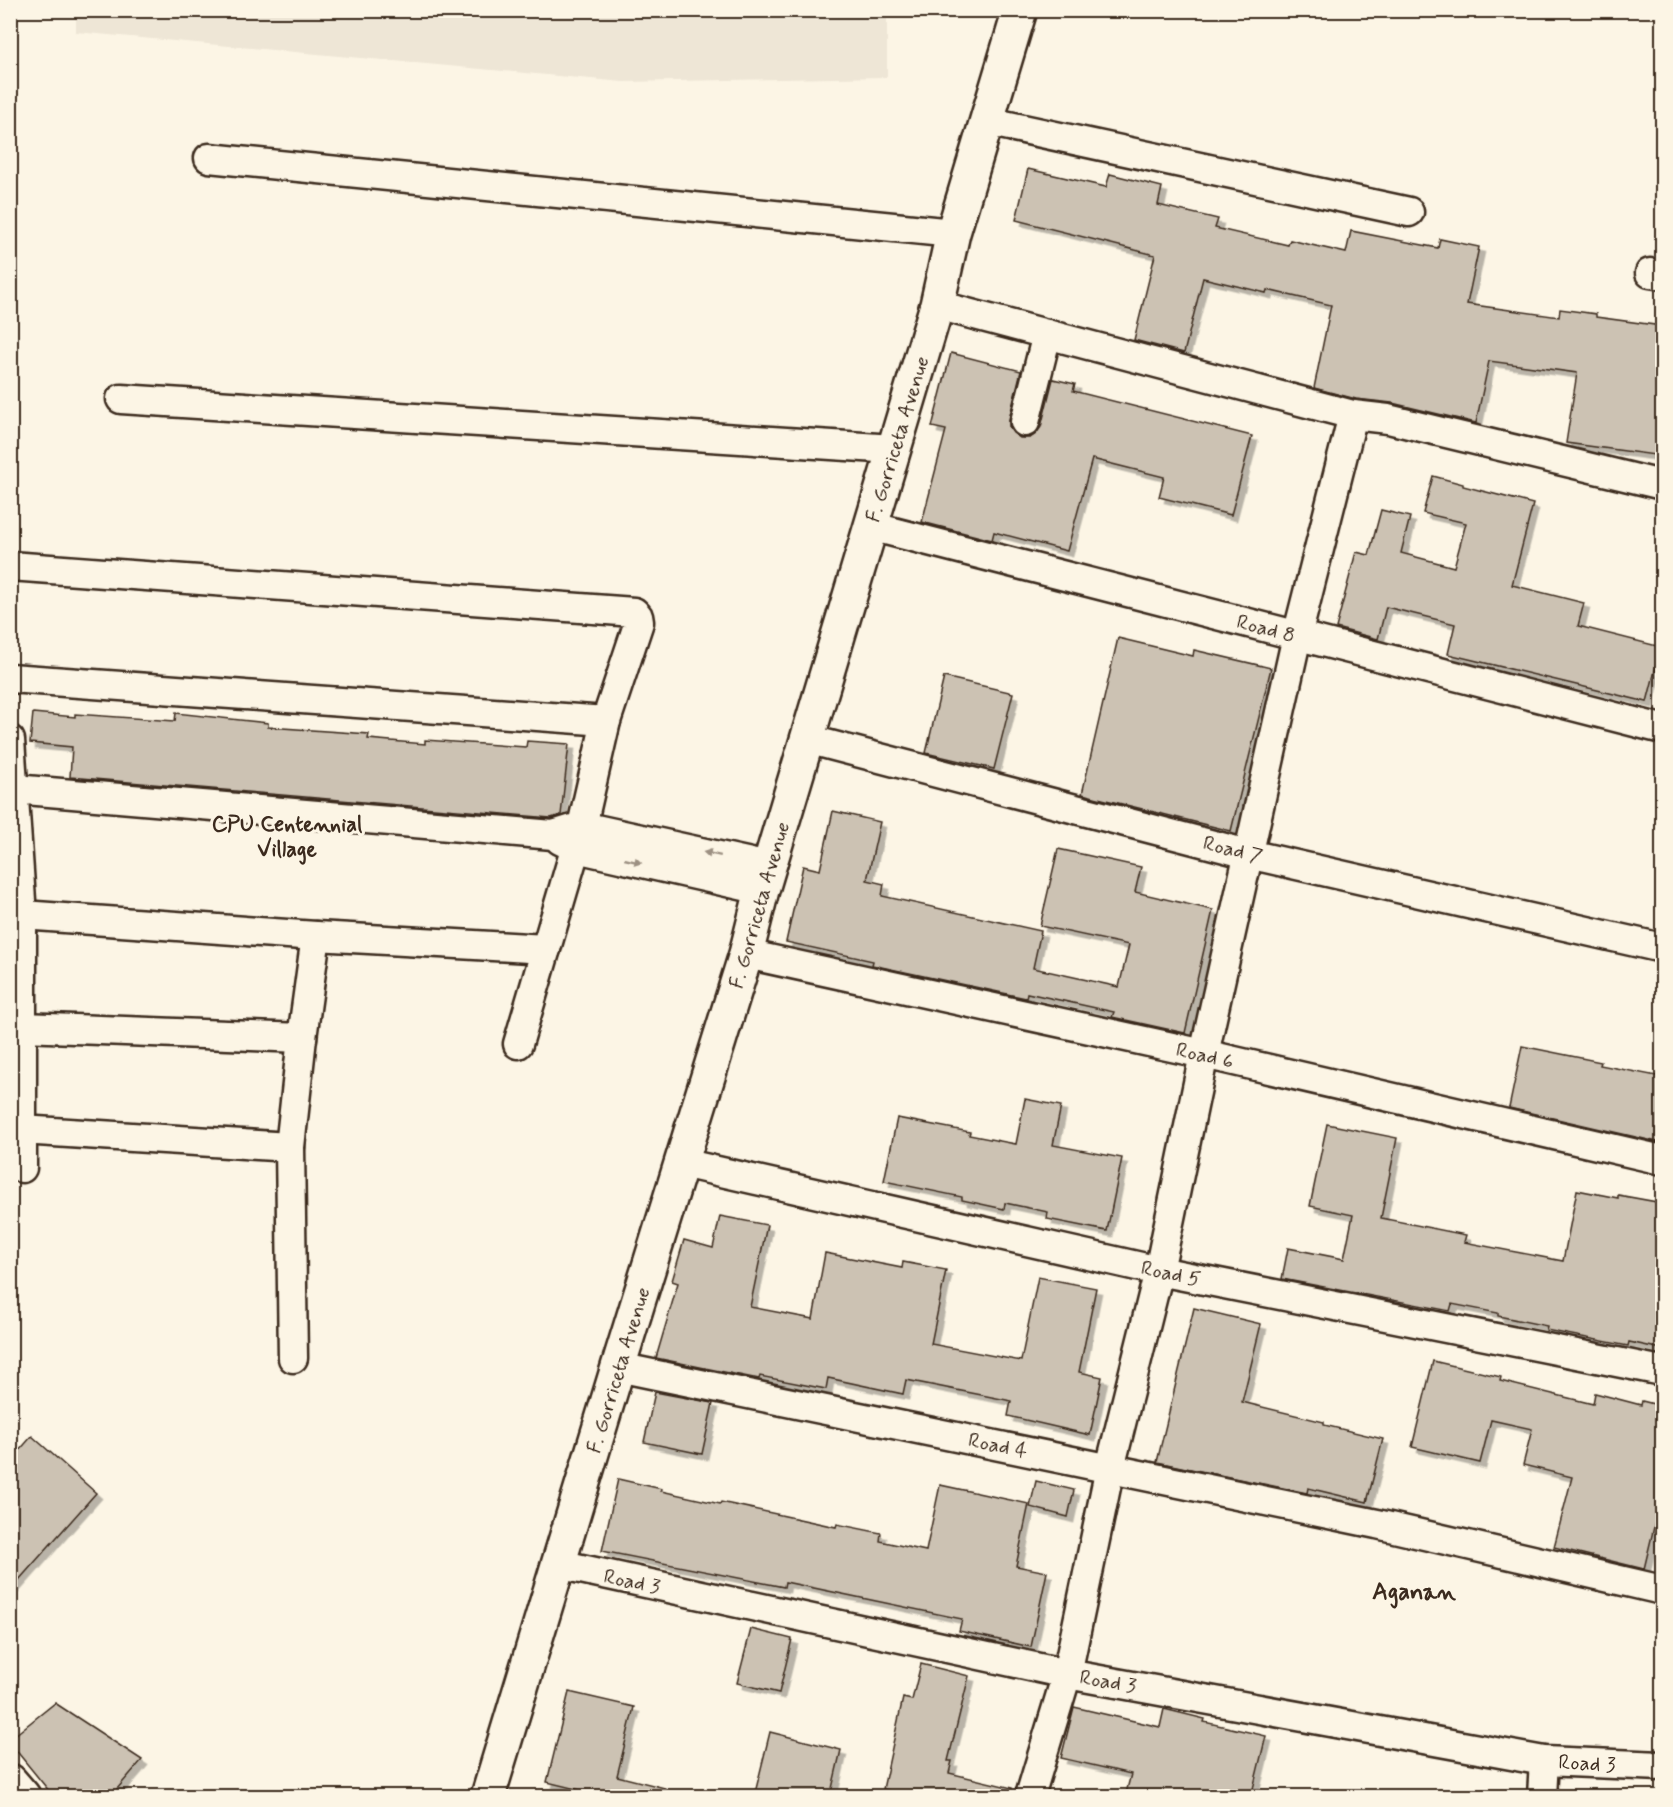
<svg xmlns="http://www.w3.org/2000/svg" width="1673" height="1807" font-family="Mynerve,sans-serif">
<style>
.built{fill:#eee6d6}
.building{fill:#ccc2b3;stroke:#3b2a1e;stroke-width:1.5;filter:url(#shadow)}
.lines{fill:none;stroke-linecap:round;stroke-linejoin:round}
.minor-casing{stroke:#3b2a1e;stroke-width:33}
.secondary-casing{stroke:#3b2a1e;stroke-width:38}
.primary-casing{stroke:#3b2a1e;stroke-width:38}
.minor{stroke:#fcf5e5;stroke-width:28}
.secondary{stroke:#fcf5e5;stroke-width:33}
.primary{stroke:#fcf5e5;stroke-width:33}
.oneway{fill:#9c9082}
.labels{text-anchor:middle;stroke-width:6;stroke-linejoin:round;paint-order:stroke}
.street-label{font-size:21px;fill:#3b2a1e;stroke:#fcf5e5}
.neighbourhood-label{font-size:22px;font-weight:bold;fill:#3b2a1e;stroke:#fcf5e5}
.quarter-label{font-size:24px;font-weight:bold;fill:#3b2a1e;stroke:#fcf5e5}
</style>
<defs>
<filter id="shadow"><feDropShadow dx="5.5" dy="5.5" stdDeviation="0" flood-color="#0004"/></filter>
</defs>
<rect width="100%" height="100%" fill="#fcf5e5"/>
<filter id="ink" filterUnits="userSpaceOnUse"><feTurbulence type="fractalNoise" baseFrequency=".0167" numOctaves="2"/><feDisplacementMap in="SourceGraphic" scale="12" xChannelSelector="R" yChannelSelector="G"/><feConvolveMatrix kernelMatrix="1 2 1 2 8 2 1 2 1" color-interpolation-filters="sRGB"/></filter>
<g filter="url(#ink)">
<polygon class="built" points="76,11 887,11 887,77 623,82 76,32"/>
<g class="building">
<polygon points="1028,169 1106,187 1110,174 1162,187 1158,205 1218,219 1215,228 1288,245 1290,240 1346,253 1351,231 1438,248 1440,239 1479,247 1467,304 1559,317 1560,309 1596,314 1596,317 1662,326 1662,456 1566,443 1577,373 1489,361 1476,423 1392,403 1356,399 1314,388 1331,305 1267,290 1266,293 1203,278 1184,353 1134,340 1155,255 1016,220"/>
<polygon points="951,353 1021,371 1009,419 1009,427 1013,433 1020,438 1030,438 1036,434 1041,427 1053,379 1075,384 1073,391 1252,436 1231,515 1159,497 1164,477 1092,459 1067,551 994,532 992,540 922,522 946,430 932,427"/>
<polygon points="1433,476 1463,484 1463,486 1533,504 1512,585 1584,603 1578,626 1661,647 1647,702 1448,654 1455,624 1386,607 1378,639 1336,628 1356,552 1369,555 1381,510 1410,517 1401,553 1454,567 1466,523 1423,513"/>
<polygon points="1118,638 1193,656 1194,650 1271,668 1231,831 1082,794"/>
<polygon points="944,677 1013,693 994,769 926,753"/>
<polygon points="33,713 75,717 75,714 175,721 176,713 268,723 268,727 369,734 368,739 425,744 425,740 526,747 527,741 569,744 561,815 551,818 70,777 72,747 30,743"/>
<polygon points="833,811 880,822 867,880 884,884 882,896 1041,931 1033,968 1119,987 1129,945 1040,926 1058,849 1141,867 1135,892 1213,910 1185,1033 1112,1017 1114,1012 1027,993 1026,998 872,965 873,961 786,942 803,866 820,870"/>
<polygon points="1522,1046 1601,1062 1600,1065 1662,1077 1662,1143 1509,1108"/>
<polygon points="1025,1099 1061,1106 1053,1145 1122,1158 1107,1231 1047,1219 1048,1212 1005,1203 1004,1209 962,1200 962,1197 884,1181 897,1118 970,1132 969,1135 1016,1144"/>
<polygon points="1327,1124 1397,1138 1381,1218 1466,1235 1464,1242 1563,1261 1577,1190 1618,1198 1618,1195 1662,1203 1662,1349 1629,1342 1628,1346 1546,1330 1547,1326 1498,1316 1498,1313 1452,1304 1450,1311 1282,1279 1288,1248 1344,1259 1353,1215 1310,1206"/>
<polygon points="720,1216 767,1225 750,1307 813,1319 825,1253 902,1268 903,1262 946,1270 931,1344 1021,1361 1038,1277 1096,1288 1079,1372 1102,1377 1090,1435 1008,1416 1011,1401 906,1380 903,1394 828,1378 826,1389 760,1376 759,1379 656,1358 678,1283 672,1281 684,1240 713,1248"/>
<polygon points="1194,1308 1261,1324 1242,1402 1324,1422 1324,1425 1383,1439 1367,1502 1308,1488 1307,1493 1157,1462"/>
<polygon points="1433,1361 1501,1377 1500,1381 1593,1404 1595,1393 1641,1405 1642,1401 1662,1406 1662,1493 1644,1569 1554,1547 1572,1477 1523,1465 1532,1429 1491,1420 1480,1463 1412,1447"/>
<polygon points="655,1392 713,1403 702,1454 644,1442"/>
<polygon points="32,1436 96,1493 10,1590 10,1461"/>
<polygon points="618,1479 662,1489 661,1491 720,1504 721,1502 836,1527 837,1524 881,1533 880,1541 926,1551 940,1485 1029,1504 1016,1566 1047,1572 1031,1647 959,1631 962,1619 785,1582 784,1587 602,1551"/>
<polygon points="1036,1481 1074,1490 1068,1517 1030,1507"/>
<polygon points="751,1629 792,1639 779,1693 737,1683"/>
<polygon points="921,1664 969,1676 948,1761 952,1761 949,1773 1012,1788 1011,1797 915,1797 883,1789 903,1698 912,1700"/>
<polygon points="569,1692 634,1707 617,1776 665,1788 664,1797 609,1797 547,1782"/>
<polygon points="55,1703 142,1760 110,1797 54,1797 10,1743 10,1739"/>
<polygon points="1074,1707 1160,1727 1164,1709 1205,1719 1204,1722 1266,1736 1251,1797 1125,1797 1131,1774 1061,1758"/>
<polygon points="770,1732 841,1750 830,1797 754,1797"/>
</g>
<g class="lines">
<defs>
<g id="minor">
<polyline points="986,121 1409,212"/>
<polyline points="209,158 953,233"/>
<polyline points="1650,273 1662,275"/>
<polyline points="937,305 1353,415 1388,419 1662,485"/>
<polyline points="121,399 894,449"/>
<polyline points="1025,422 1047,334"/>
<polyline points="870,526 1662,729"/>
<polyline points="10,566 634,612 638,616 639,622 606,721 582,826 518,1044"/>
<polyline points="10,678 606,721"/>
<polyline points="807,739 1248,854 1662,948"/>
<polyline points="10,740 22,915 22,1168"/>
<polyline points="14,789 553,835 582,826 769,867"/>
<polyline points="560,840 576,848 762,890"/>
<polyline points="22,915 316,936 546,949"/>
<polyline points="746,954 1204,1054 1662,1160"/>
<polyline points="23,1027 302,1038"/>
<polyline points="21,1130 290,1147"/>
<polyline points="682,1163 1159,1271 1662,1371"/>
<polyline points="293,1358 290,1147 302,1038 316,936"/>
<polyline points="618,1367 1377,1524 1662,1590"/>
<polyline points="558,1564 1067,1674 1544,1761 1662,1766"/>
<polyline points="1030,1796 1067,1674 1110,1468 1159,1271 1204,1054 1297,636 1353,415"/>
<polyline points="1542,1796 1544,1761"/>
</g>
<polyline id="secondary" points="488,1796 618,1367 746,954 762,890 937,305 953,233 1020,10"/>
<polyline id="primary" points="10,1781 23,1796"/>
</defs>
<use href="#minor" class="minor-casing"/>
<use href="#secondary" class="secondary-casing"/>
<use href="#primary" class="primary-casing"/>
<use href="#minor" class="minor"/>
<use href="#secondary" class="secondary"/>
<use href="#primary" class="primary"/>
</g>
<defs><path id="oneway-solid" d="M-6-.8H1V-3.2L6.5 0L1 3.2V.8H-6Z" transform="scale(1.5)"/></defs>
<g class="oneway">
<use href="#oneway-solid" transform="translate(712 854) rotate(-168)"/>
<use href="#oneway-solid" transform="translate(633 861) rotate(13)"/>
</g>
</g>
<g class="labels">
<g class="street-label">
<text transform="translate(897 439) rotate(-73)" y="7">F. Gorriceta Avenue</text>
<text transform="translate(1266 628) rotate(15)" y="7">Road 8</text>
<text transform="translate(1233 849) rotate(14)" y="7">Road 7</text>
<text transform="translate(759 905) rotate(-74)" y="7">F. Gorriceta Avenue</text>
<text transform="translate(1205 1055) rotate(13)" y="7">Road 6</text>
<text transform="translate(1171 1273) rotate(12)" y="7">Road 5</text>
<text transform="translate(618 1370) rotate(-73)" y="7">F. Gorriceta Avenue</text>
<text transform="translate(998 1445) rotate(12)" y="7">Road 4</text>
<text transform="translate(632 1581) rotate(12)" y="7">Road 3</text>
<text transform="translate(1108 1681) rotate(10)" y="7">Road 3</text>
<text transform="translate(1587 1763) rotate(3)" y="7">Road 3</text>
</g>
<g class="neighbourhood-label">
<text x="287" y="831">CPU Centennial<tspan x="287" dy="25">Village</tspan></text>
</g>
<g class="quarter-label">
<text x="1414" y="1599">Aganan</text>
</g>
</g>
<rect width="1673" height="1807" fill="none" stroke="#fcf5e5" stroke-width="36"/>
<rect x="18" y="18" width="1637" height="1771" fill="none" stroke="#3b2a1e" stroke-width="2" filter="url(#ink)"/>
</svg>
